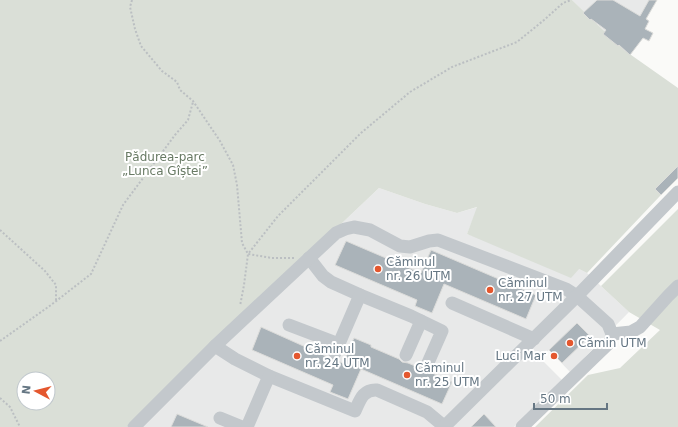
<svg xmlns="http://www.w3.org/2000/svg" width="678" height="427" font-family="'DejaVu Sans',sans-serif">
<style>
.built{fill:#e8e9e9}
.green{fill:#dadfd7;fill-rule:evenodd}
.building{fill:#aab3b9;stroke:#dcdcda}
.lines{fill:none;stroke-linecap:round;stroke-linejoin:round}
.path{stroke:#bbbfc2;stroke-width:2;stroke-dasharray:2 2;stroke-linecap:butt}
.minor{stroke:#c3c8cc;stroke-width:13}
.poi-dot{fill:#e4572e;stroke:#fff;stroke-width:1.5}
.labels{text-anchor:middle;stroke-width:4;stroke-linejoin:round;paint-order:stroke}
.park-label{font-size:12px;fill:#687a64;stroke:#fff}
.poi-label{font-size:12px;fill:#657683;stroke:#fff;text-anchor:start}
</style>
<rect width="100%" height="100%" fill="#fafaf8"/>
<g class="built">
<polygon points="572,0 656,0 624,50"/>
<polygon points="379,188 425,204 457,213 478,207 467,234 579,269 587,273 629,312 570,372 549,350 540,358 562,380 514,427 127,427"/>
</g>
<g class="green">
<path d="M 0,0 L 572,0 L 624,50 L 678,88 L 678,177 L 587,273 L 579,269 L 571,278 L 467,234 L 477,207 L 457,213 L 425,204 L 379,188 L 127,427 L 0,427 ZM 24,379 L 48,379 L 48,403 L 24,403 Z"/>
<polygon points="678,209 678,427 535,427 588,375 620,368 660,330 629,312 601,286"/>
</g>
<g class="building">
<polygon points="597,0 613,0 640,16 649,0 657,0 646,19 649,21 645,29 653,33 649,41 643,38 630,55 619,45 618,46 603,34 606,30 591,19 590,20 583,13"/>
<polygon points="678,166 678,178 661,195 655,189"/>
<polygon points="346,241 421,273 431,250 536,295 526,319 444,284 432,313 415,306 417,300 335,265"/>
<polygon points="577,323 590,336 562,363 549,350"/>
<polygon points="261,327 328,357 332,360 337,361 343,363 354,338 371,345 371,347 399,359 402,362 408,363 420,368 423,372 427,373 430,372 452,382 442,404 361,369 348,399 330,392 333,385 252,350"/>
<polygon points="177,414 208,427 171,427"/>
<polygon points="484,414 496,427 471,427"/>
</g>
<g class="lines">
<g class="path">
<polyline points="132,0 130,7 135,29 141,46 162,71 177,82 180,90 193,101 220,141 233,165 237,185 242,243 248,254 244,285 240,306"/>
<polyline points="0,230 45,271 56,285 56,301"/>
<polyline points="294,258 272,258 248,254 278,216 361,133 410,92 452,67 517,42 544,20 563,3 571,0"/>
<polyline points="0,341 51,305 91,274 123,205 175,135 188,120 193,102"/>
<polyline points="0,398 10,407 20,427"/>
</g>
<g class="minor">
<polyline points="309,258 323,276 331,282 360,295 411,316 442,331 427,365"/>
<polyline points="452,303 534,339"/>
<polyline points="289,325 339,344"/>
<polyline points="612,334 631,332 640,327 668,296 678,286"/>
<path d="M 215,346 L 235,359 L 269,376 L 355,411 C 360,400 363,389 377,390 L 427,412 L 445,427"/>
<polyline points="335,353 360,295"/>
<polyline points="406,355 421,321"/>
<polyline points="220,418 242,427"/>
<polyline points="134,427 215,346 336,233 345,229 354,227 370,230 400,246 410,247 429,241 438,240 566,289 577,296 608,324 612,334 610,342 522,427"/>
<polyline points="247,427 269,376"/>
<polyline points="444,427 577,296 678,192"/>
</g>
</g>
<g class="poi-dot">
<circle cx="378" cy="269" r="4"/>
<circle cx="490" cy="290" r="4"/>
<circle cx="570" cy="343" r="4"/>
<circle cx="297" cy="356" r="4"/>
<circle cx="554" cy="356" r="4"/>
<circle cx="407" cy="375" r="4"/>
</g>
<g class="labels">
<g class="park-label">
<text x="165" y="161">Pădurea-parc<tspan x="165" dy="14">„Lunca Gîștei”</tspan></text>
</g>
<g class="poi-label">
<text x="386" y="266">Căminul<tspan x="386" dy="14">nr. 26 UTM</tspan></text>
<text x="498" y="287">Căminul<tspan x="498" dy="14">nr. 27 UTM</tspan></text>
<text x="578" y="347">Cămin UTM</text>
<text x="305" y="353">Căminul<tspan x="305" dy="14">nr. 24 UTM</tspan></text>
<text x="546" y="360" text-anchor="end">Luci Mar</text>
<text x="415" y="372">Căminul<tspan x="415" dy="14">nr. 25 UTM</tspan></text>
</g>
</g>
<g transform="translate(36 391) rotate(277)"><circle r="19" fill="#ffffff" stroke="#c1c8cd"/>
<path d="M0-3L7 15L0 10L-7 15Z" fill="#e4572e"/>
<text y="-6" font-size="11" font-weight="bold" text-anchor="middle" fill="#657683">N</text>
</g>
<path d="M534 403v6h73v-6" fill="none" stroke="#657683" stroke-width="2"/>
<text x="540" y="403" font-size="12" fill="#657683" stroke="#ffffff" stroke-width="3" paint-order="stroke">50 m</text>
</svg>
